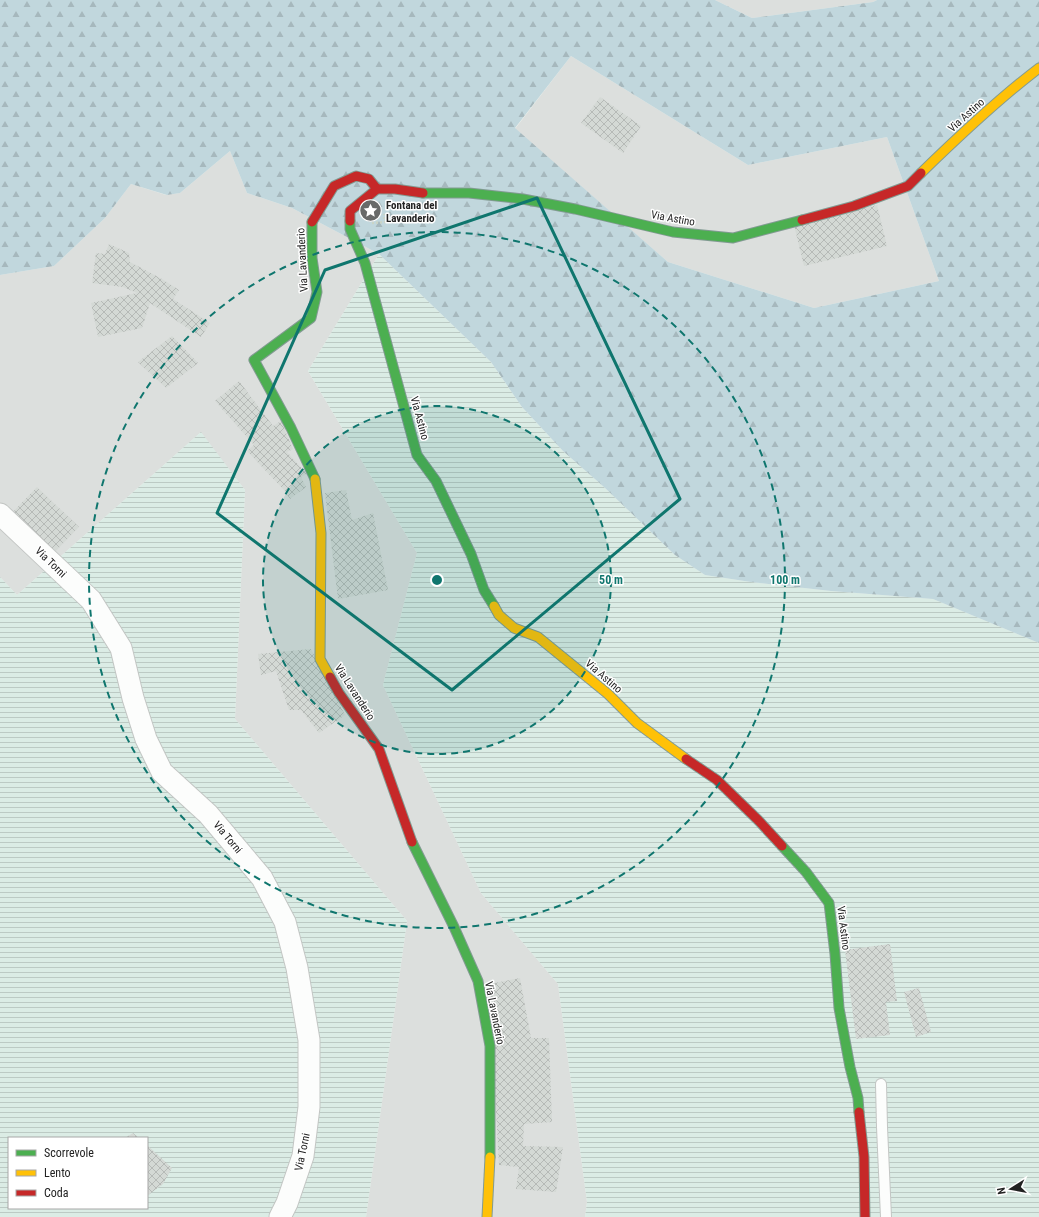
<svg xmlns="http://www.w3.org/2000/svg" width="1039" height="1217" font-family="'Roboto Condensed',sans-serif">
<style>
.residential{fill:#dcdfdd}
.farmland{fill:url(#farmland-rules);fill-rule:evenodd}
.forest{fill:url(#forest-firs);fill-rule:evenodd}
.building{fill:url(#building-cross-hatch)}
.lines{fill:none;stroke-linecap:round;stroke-linejoin:round}
.lane-casing{stroke:#c3c6c4;stroke-width:12}
.street-casing{stroke:#c3c6c4;stroke-width:23}
.fast-casing{stroke:#829b92;stroke-width:11}
.slow-casing{stroke:#829b92;stroke-width:11}
.jam-casing{stroke:#829b92;stroke-width:11}
.path{stroke:#cad4c6;stroke-width:2.5;stroke-dasharray:2 2;stroke-linecap:butt}
.lane{stroke:#fcfdfc;stroke-width:10}
.street{stroke:#fcfdfc;stroke-width:21}
.fast{stroke:#4caf50;stroke-width:9}
.slow{stroke:#ffc107;stroke-width:9}
.jam{stroke:#c62828;stroke-width:9}
.marked{fill:none;stroke:#0f766e;stroke-width:3;stroke-linejoin:round}
.ring{fill:none;stroke:#0f766e;stroke-width:2;stroke-dasharray:7 5}
.labels{text-anchor:middle;stroke-width:3;stroke-linejoin:round;paint-order:stroke}
.street-label{font-size:11px;fill:#222;stroke:#fff}
.poi-label{font-size:11px;font-weight:bold;fill:#222;stroke:#fff;text-anchor:start}
.centre{fill:#0f766e;stroke:#fff;stroke-width:2}
.ring-label{font-size:12px;text-anchor:middle;font-weight:bold;fill:#0f766e;stroke:#fff;stroke-width:3;stroke-linejoin:round;paint-order:stroke}
</style>
<defs>
<pattern id="farmland-rules" width="6" height="5" patternUnits="userSpaceOnUse"><rect width="6" height="5" fill="#dbece5"/><path d="M0 2.5h6" fill="none" stroke="#bccac4"/></pattern>
<pattern id="forest-firs" width="22" height="20" patternUnits="userSpaceOnUse"><rect width="22" height="20" fill="#c1d7dd"/><path d="M5 1l3.5 6h-7zM16 11l3.5 6h-7z" fill="#a6b8bd"/></pattern>
<pattern id="building-cross-hatch" width="8" height="8" patternUnits="userSpaceOnUse"><rect width="8" height="8" fill="#d4d9d5"/><path d="M0 0l8 8M0 8l8-8" fill="none" stroke="#b6bab7"/></pattern>
</defs>
<rect width="100%" height="100%" fill="#ebf0ec"/>
<g class="residential">
<polygon points="715,0 877,0 873,2 752,18"/>
<polygon points="571,56 748,165 887,137 939,281 814,308 668,262 515,129"/>
<polygon points="230,151 247,193 292,208 379,254 308,371 417,553 383,685 481,893 558,984 587,1202 585,1217 366,1217 407,921 235,719 245,490 200,433 17,595 0,577 0,275 54,266 105,218 131,184 166,195 180,193"/>
</g>
<g class="farmland">
<polygon points="379,254 491,362 522,407 563,451 604,487 675,555 705,575 751,582 831,591 933,599 1039,643 1039,1217 585,1217 587,1202 558,984 481,893 383,685 417,553 308,371"/>
<path d="M 201,432 L 245,490 L 235,719 L 407,921 L 366,1217 L 0,1217 L 0,577 L 17,595 ZM 9,1138 L 147,1138 L 147,1208 L 9,1208 Z"/>
</g>
<path class="forest" d="M 0,0 L 715,0 L 752,18 L 873,2 L 877,0 L 1039,0 L 1039,643 L 933,599 L 831,591 L 751,582 L 705,575 L 675,555 L 604,487 L 563,451 L 522,407 L 491,362 L 379,254 L 292,208 L 247,193 L 230,151 L 180,193 L 167,195 L 131,184 L 105,218 L 54,266 L 0,275 ZM 571,56 L 748,165 L 887,137 L 939,281 L 814,308 L 668,262 L 515,128 Z"/>
<g class="building">
<polygon points="600,97 641,126 623,153 581,123"/>
<polygon points="877,205 887,246 804,266 794,225"/>
<polygon points="109,244 129,253 130,262 162,279 179,290 173,299 210,323 201,337 150,303 142,328 98,337 91,303 137,293 123,287 92,283 96,253 105,254"/>
<polygon points="172,336 198,363 166,388 138,362"/>
<polygon points="239,381 273,426 281,421 293,449 287,452 307,474 301,477 306,487 290,499 284,490 247,451 254,445 215,401"/>
<polygon points="37,487 79,527 52,555 10,515"/>
<polygon points="346,490 352,520 373,513 388,590 338,599 325,493"/>
<polygon points="311,649 345,715 319,733 301,710 289,710 276,671 261,675 258,654"/>
<polygon points="890,944 897,1001 886,1002 890,1035 856,1039 845,950"/>
<polygon points="520,978 531,1038 549,1038 552,1122 524,1124 523,1146 563,1147 556,1192 516,1189 519,1167 499,1165 489,984"/>
<polygon points="919,988 931,1032 916,1037 904,992"/>
<polygon points="133,1133 139,1138 125,1138"/>
<polygon points="147,1145 172,1168 163,1184 147,1196"/>
</g>
<g class="lines">
<defs>
<polyline id="lane" points="881,1084 882,1127 886,1217"/>
<polyline id="street" points="0,514 91,600 121,648 133,698 146,739 162,772 208,814 262,878 285,922 297,968 309,1040 309,1107 303,1156 287,1203 280,1217"/>
<g id="fast">
<polyline points="423,193 469,193 523,199 575,209 673,232 733,238 802,220"/>
<polyline points="350,221 350,229 365,263 417,455 436,481 471,554 484,590 494,606"/>
<polyline points="312,222 312,258 317,292 311,318 254,360 291,428 315,479"/>
<polyline points="412,842 454,927 478,981 490,1046 490,1157"/>
<polyline points="782,846 806,872 829,903 835,954 839,1008 850,1067 858,1098 859,1112"/>
</g>
<g id="slow">
<path d="M 921,173 C 959,136 997,100 1039,68"/>
<polyline points="315,479 321,533 320,659 330,677"/>
<polyline points="494,606 499,615 514,628 538,637 608,694 637,723 686,759"/>
<polyline points="487,1217 490,1157"/>
</g>
<g id="jam">
<polyline points="802,220 854,206 908,186 921,173"/>
<polyline points="350,221 350,211 377,189 395,189 423,193"/>
<polyline points="312,222 334,186 356,176 369,179 377,189"/>
<polyline points="330,677 339,693 379,749 412,842"/>
<polyline points="686,759 717,780 759,821 782,846"/>
<polyline points="859,1112 864,1157 865,1217"/>
</g>
</defs>
<use href="#lane" class="lane-casing"/>
<use href="#street" class="street-casing"/>
<use href="#fast" class="fast-casing"/>
<use href="#slow" class="slow-casing"/>
<use href="#jam" class="jam-casing"/>
<polyline class="path" points="372,223 385,222 384,214"/>
<use href="#lane" class="lane"/>
<use href="#street" class="street"/>
<use href="#fast" class="fast"/>
<use href="#slow" class="slow"/>
<use href="#jam" class="jam"/>
</g>
<path class="marked" d="M 537,198 L 680,499 L 452,690 L 217,513 L 325,270 Z"/>
<circle cx="437" cy="580" r="174" fill="#0f766e" fill-opacity=".12"/>
<g class="ring">
<circle cx="437" cy="580" r="174"/>
<circle cx="437" cy="580" r="348"/>
</g>
<defs>
<symbol id="sight-disc" viewBox="-11 -11 22 22"><circle r="9.5" fill="#686a69" stroke="#fff"/><path d="M0-6L1.8-2.2L6-1.7L2.9 1.2L3.7 5.4L0 3.3L-3.7 5.4L-2.9 1.2L-6-1.7L-1.8-2.2Z" fill="#fff"/></symbol>
</defs>
<g fill-rule="evenodd">
<use href="#sight-disc" x="358" y="198" width="25" height="25"/>
</g>
<g class="labels">
<g class="street-label">
<text transform="translate(966 115) rotate(-42)" y="4">Via Astino</text>
<text transform="translate(673 218) rotate(10)" y="4">Via Astino</text>
<text transform="translate(302 260) rotate(-93)" y="4">Via Lavanderio</text>
<text transform="translate(420 418) rotate(75)" y="4">Via Astino</text>
<text transform="translate(51 562) rotate(44)" y="4">Via Torni</text>
<text transform="translate(604 676) rotate(41)" y="4">Via Astino</text>
<text transform="translate(355 692) rotate(57)" y="4">Via Lavanderio</text>
<text transform="translate(228 837) rotate(50)" y="4">Via Torni</text>
<text transform="translate(844 928) rotate(83)" y="4">Via Astino</text>
<text transform="translate(495 1013) rotate(79)" y="4">Via Lavanderio</text>
<text transform="translate(302 1152) rotate(-78)" y="4">Via Torni</text>
</g>
<g class="poi-label">
<text x="386" y="209">Fontana del<tspan x="386" dy="13">Lavanderio</tspan></text>
</g>
</g>
<circle cx="437" cy="580" r="6" class="centre"/>
<g class="ring-label">
<text x="611" y="584">50 m</text>
<text x="785" y="584">100 m</text>
</g>
<rect x="8" y="1137" width="140" height="72" fill="#ffffff" stroke="#a7a7a7"/>
<rect x="16" y="1150" width="20" height="6" fill="#4caf50" stroke="#a7a7a7"/>
<text x="44" y="1157" font-size="12" fill="#222222">Scorrevole</text>
<rect x="16" y="1170" width="20" height="6" fill="#ffc107" stroke="#a7a7a7"/>
<text x="44" y="1177" font-size="12" fill="#222222">Lento</text>
<rect x="16" y="1190" width="20" height="6" fill="#c62828" stroke="#a7a7a7"/>
<text x="44" y="1197" font-size="12" fill="#222222">Coda</text>
<g transform="translate(1011 1189) rotate(259)" stroke="#ffffff" stroke-width="3" paint-order="stroke">
<path d="M0-3L7 15L0 10L-7 15Z" fill="#222222"/>
<text y="-6" font-size="11" font-weight="bold" text-anchor="middle" fill="#222222">N</text>
</g>
</svg>
